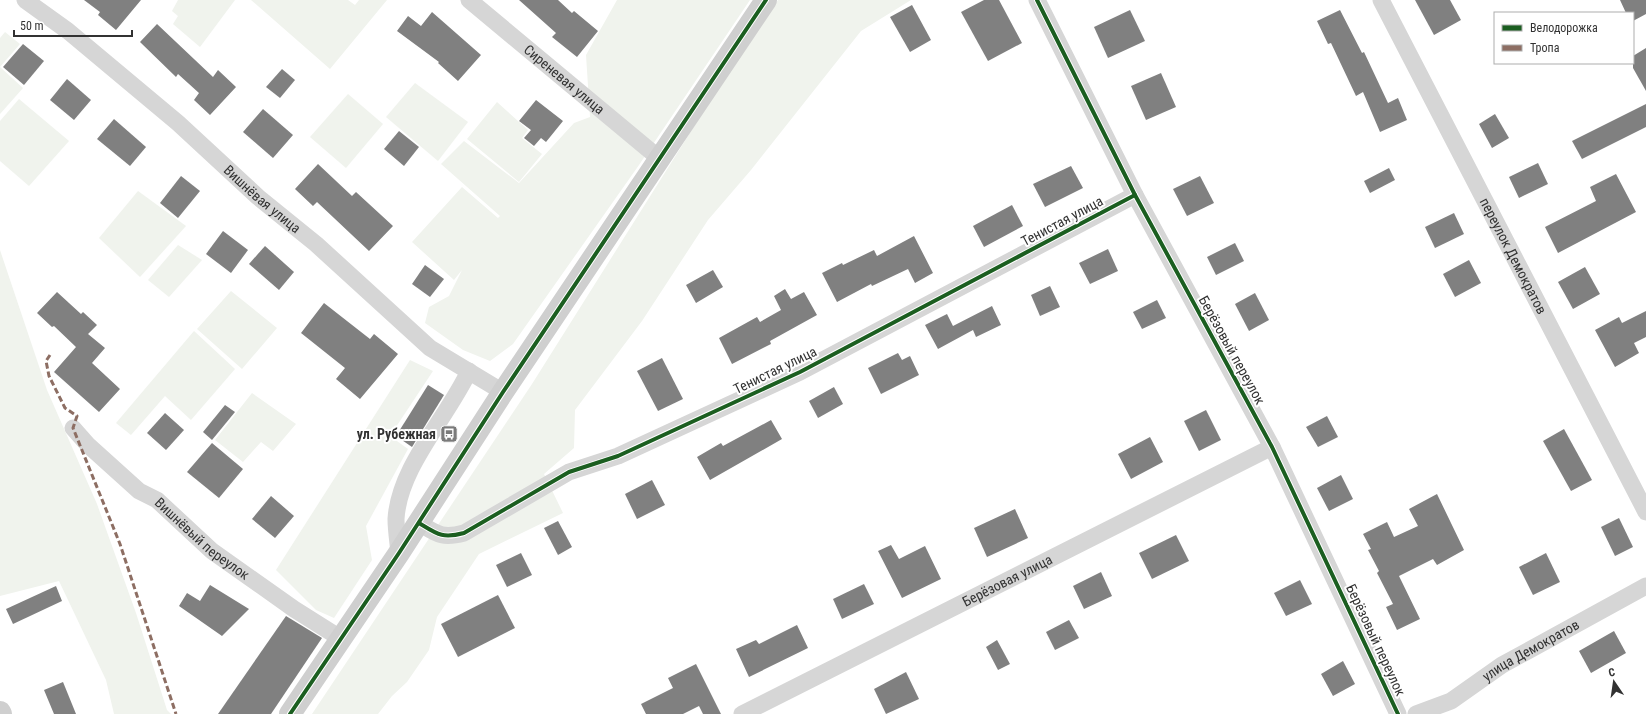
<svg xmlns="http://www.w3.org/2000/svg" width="1646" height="714" font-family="'Roboto Condensed',sans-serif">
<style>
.green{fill:#f0f3ed}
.building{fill:#808080}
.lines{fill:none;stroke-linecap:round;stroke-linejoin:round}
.street{stroke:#d6d6d6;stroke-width:17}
.secondary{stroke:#cfcfcf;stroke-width:22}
.quiet{stroke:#8d6e63;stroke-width:3;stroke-dasharray:6 3;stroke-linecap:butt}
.cycleway-casing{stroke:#fff;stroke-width:6}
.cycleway{stroke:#1b5e20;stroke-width:4}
.labels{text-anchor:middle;stroke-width:4;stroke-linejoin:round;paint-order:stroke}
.street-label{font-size:14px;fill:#323232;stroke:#fff}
.poi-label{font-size:14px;font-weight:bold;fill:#323232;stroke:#fff;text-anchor:end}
</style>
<rect width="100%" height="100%" fill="#fff"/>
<g class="green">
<polygon points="178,0 235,0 200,47 173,24 178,16 172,11"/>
<polygon points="251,0 348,0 355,5 359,0 387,0 330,69"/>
<polygon points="617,0 750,0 639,165 513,344 490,361 463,350 425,323 429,307 449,296 462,270 454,280 412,242 462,187 498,218 500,216 441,164 464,141 519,183 574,123 590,117 586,55"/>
<polygon points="778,0 911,0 861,31 751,170 708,220 642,321 575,410 574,448 544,474 563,513 479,554 437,617 429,650 407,682 392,696 378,714 312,714 532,384 727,74"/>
<polygon points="5,32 20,44 0,67 23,88 0,114 0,38"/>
<polygon points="415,83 468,122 438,161 386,117"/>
<polygon points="348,94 383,124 346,168 310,137"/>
<polygon points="19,99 69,141 29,186 0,161 0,121"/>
<polygon points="497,102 528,130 522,138 542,154 519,182 467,139"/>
<polygon points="138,191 186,226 140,277 99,238"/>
<polygon points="178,245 202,260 169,297 148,280"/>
<polygon points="0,250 47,390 97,504 136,613 167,710 171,714 114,714 106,680 59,581 0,596"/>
<polygon points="231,291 277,328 242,369 197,329"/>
<polygon points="194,331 235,369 191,420 165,396 131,435 116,423"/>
<polygon points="410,360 433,371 390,436 408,449 366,526 372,560 334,618 316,610 276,570"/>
<polygon points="252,393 296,424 273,451 261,442 243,462 215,440"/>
</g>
<g class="building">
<polygon points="84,0 141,0 116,30 98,15 100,12"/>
<polygon points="519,0 558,0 572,13 574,11 598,31 577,57 552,37 556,33"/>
<polygon points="984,0 999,0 1022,43 988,61 961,12"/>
<polygon points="1415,0 1450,0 1461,20 1434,35"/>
<polygon points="1620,0 1646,0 1646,14 1633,21 1633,13 1626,13"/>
<polygon points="912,5 931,40 910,52 890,17"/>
<polygon points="1130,10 1145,41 1108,58 1094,27"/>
<polygon points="1340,10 1362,53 1364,52 1388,103 1398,98 1407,120 1380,132 1363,92 1356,96 1331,43 1328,44 1317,21"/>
<polygon points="432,12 481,55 458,81 438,63 439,62 397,31 408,16 421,26"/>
<polygon points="157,24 213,77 218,70 236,87 210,115 194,100 199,93 178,74 176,77 140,42"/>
<polygon points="23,44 44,61 24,85 3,67"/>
<polygon points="1646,48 1646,91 1633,68 1633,56"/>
<polygon points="282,69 295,80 280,98 266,87"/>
<polygon points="1161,73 1176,107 1146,120 1131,86"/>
<polygon points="67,79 91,100 74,120 50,100"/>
<polygon points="536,100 563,121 546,142 541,138 534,146 524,138 531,130 519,121"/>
<polygon points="1646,104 1646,127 1582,159 1572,141"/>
<polygon points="263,109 293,135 273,158 243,132"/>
<polygon points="1495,114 1509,138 1492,148 1479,124"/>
<polygon points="114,119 146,147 130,166 97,139"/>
<polygon points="399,131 419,147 404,166 384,149"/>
<polygon points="1538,163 1548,184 1519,198 1509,177"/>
<polygon points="318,164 352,196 356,192 393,226 369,251 317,202 313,206 295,189"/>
<polygon points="1071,166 1083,188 1045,207 1033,184"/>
<polygon points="1389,168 1395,180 1370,193 1364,181"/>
<polygon points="1616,174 1636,212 1558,253 1545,227 1596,201 1590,187"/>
<polygon points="181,176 200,191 178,218 160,203"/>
<polygon points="1200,176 1214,203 1187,216 1173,189"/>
<polygon points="1012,205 1023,226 984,247 973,226"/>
<polygon points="1454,213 1464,234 1435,248 1425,227"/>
<polygon points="223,231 248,250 231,273 206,254"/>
<polygon points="914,236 933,273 915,283 908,269 872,286 871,284 837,302 822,273 842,263 843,265 874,250 877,256"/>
<polygon points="1235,243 1244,261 1216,275 1207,257"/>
<polygon points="265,246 294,272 279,290 249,264"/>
<polygon points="1108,249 1118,271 1090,284 1079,263"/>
<polygon points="1469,260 1481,283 1455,297 1443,274"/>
<polygon points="425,265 444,279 430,297 412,284"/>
<polygon points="1585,267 1600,294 1573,309 1558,282"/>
<polygon points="713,270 723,287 696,303 686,285"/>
<polygon points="1050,286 1060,307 1040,316 1031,295"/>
<polygon points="785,289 791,299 804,292 817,315 770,341 771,344 732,364 719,338 757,317 760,322 781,310 774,296"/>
<polygon points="57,292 81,314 83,312 97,325 88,334 105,348 92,363 120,389 99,412 54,372 76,347 54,326 52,327 37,313"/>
<polygon points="1255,293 1269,320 1249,331 1235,304"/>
<polygon points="1157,300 1166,318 1142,329 1133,312"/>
<polygon points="324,303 370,339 374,334 398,354 360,399 336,379 345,368 301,333"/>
<polygon points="992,306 1001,325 976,337 973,330 938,349 925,325 947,314 953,326"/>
<polygon points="1646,311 1646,337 1634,343 1639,353 1615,367 1595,330 1619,317 1622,323"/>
<polygon points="898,353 902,360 910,356 919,375 881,394 868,368"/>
<polygon points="662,358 683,399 658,411 637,371"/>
<polygon points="428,385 444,395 412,447 396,436"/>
<polygon points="834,387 843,404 818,418 809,401"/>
<polygon points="225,405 235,412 212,440 203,432"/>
<polygon points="1206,410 1221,440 1199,451 1184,421"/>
<polygon points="165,413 184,430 166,450 147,433"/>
<polygon points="1327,416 1338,437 1318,447 1306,427"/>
<polygon points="771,420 782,439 710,480 697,457 721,443 723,446"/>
<polygon points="1564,429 1592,480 1571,491 1543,441"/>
<polygon points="1150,437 1163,462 1131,479 1118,454"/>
<polygon points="212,443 243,469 219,498 187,472"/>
<polygon points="1341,475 1353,499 1329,511 1317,488"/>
<polygon points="652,480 665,505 637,519 625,494"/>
<polygon points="1437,494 1464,550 1437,565 1433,559 1399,576 1420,619 1397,630 1386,607 1393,604 1377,573 1379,571 1368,550 1371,549 1363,534 1387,522 1394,537 1418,526 1409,509"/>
<polygon points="271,496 294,516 275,538 252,519"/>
<polygon points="1015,509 1028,538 987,557 974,528"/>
<polygon points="1619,518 1633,547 1615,556 1601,527"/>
<polygon points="558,521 572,547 558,555 544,528"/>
<polygon points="1176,535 1189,561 1152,579 1139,553"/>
<polygon points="891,545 899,559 925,546 941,579 902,598 878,551"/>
<polygon points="521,553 532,575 507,587 496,565"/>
<polygon points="1546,553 1560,582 1533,595 1519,567"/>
<polygon points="1101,572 1112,596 1084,609 1073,586"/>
<polygon points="1300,580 1312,604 1286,616 1274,593"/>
<polygon points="864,584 874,604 842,619 833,599"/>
<polygon points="210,585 249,609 222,636 179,606 187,593 200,601"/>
<polygon points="56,586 62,601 13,624 6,609"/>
<polygon points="498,595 515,628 458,657 441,624"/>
<polygon points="286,616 322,638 271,714 218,714"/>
<polygon points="1069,620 1079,638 1055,650 1046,632"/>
<polygon points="797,625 808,648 749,677 736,649 756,640 759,644"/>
<polygon points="1614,631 1626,653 1591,673 1579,651"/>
<polygon points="997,640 1010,664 998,670 986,647"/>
<polygon points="1343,661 1355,684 1333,696 1321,674"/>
<polygon points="696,664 721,714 703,714 699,706 683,714 646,714 641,704 673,688 668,678"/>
<polygon points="906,672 919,699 886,714 874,689"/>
<polygon points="63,682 76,714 54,714 44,690"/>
</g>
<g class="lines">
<g class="street">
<path id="s1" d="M 25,0 L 68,31 L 178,123 L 258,197 L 316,244 L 430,348 L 503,392"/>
<path id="s2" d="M 469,0 L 660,159"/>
<polyline points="1037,0 1135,195 1272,447 1398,714"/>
<path id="s3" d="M 1381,0 L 1646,512"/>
<path id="s4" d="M 73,428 L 88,445 L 139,491 L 157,500 L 212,551 L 294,609 L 340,638"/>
<path d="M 419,523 C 437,534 442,539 464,533 L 569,472 L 618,456 L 800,372 L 1135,195"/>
<path d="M 399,553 C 398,542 396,530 396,519 C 399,467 447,418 469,371"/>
<path id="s5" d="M 742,714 L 1272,447"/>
<path id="s6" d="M 1416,714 L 1451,701 L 1502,665 L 1646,586"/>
</g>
<g class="secondary">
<polyline points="0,712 1,714"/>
<polyline points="290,714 399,553 503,392 766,0"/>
</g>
<polyline class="quiet" points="50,355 46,361 49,376 65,408 77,416 73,428 120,544 176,714"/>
<defs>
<g id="cycleway">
<polyline points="1037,0 1135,195 1272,447 1398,714"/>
<path d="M 419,523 C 437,534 442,539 464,533 L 569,472 L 618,456 L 800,372 L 1135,195"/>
<polyline points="290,714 399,553 503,392 766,0"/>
</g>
</defs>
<use href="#cycleway" class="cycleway-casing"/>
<use href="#cycleway" class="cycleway"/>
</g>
<defs>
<symbol id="bus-square" viewBox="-11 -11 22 22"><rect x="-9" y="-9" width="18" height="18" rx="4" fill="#7a7a7a" stroke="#fff"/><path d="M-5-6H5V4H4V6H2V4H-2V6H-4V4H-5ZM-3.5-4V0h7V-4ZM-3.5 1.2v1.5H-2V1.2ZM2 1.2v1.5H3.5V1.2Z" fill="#fff"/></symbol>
</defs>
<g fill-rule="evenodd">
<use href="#bus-square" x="439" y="424" width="20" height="20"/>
</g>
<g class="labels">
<g class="street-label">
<text dy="5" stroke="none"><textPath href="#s2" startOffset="124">Сиреневая улица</textPath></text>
<text dy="5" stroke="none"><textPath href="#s1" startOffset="310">Вишнёвая улица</textPath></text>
<text transform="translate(1062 221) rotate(-28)" y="5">Тенистая улица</text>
<text dy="5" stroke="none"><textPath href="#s3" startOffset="288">переулок Демократов</textPath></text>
<text transform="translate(1232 350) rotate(61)" y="5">Берёзовый переулок</text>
<text transform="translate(775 370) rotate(-26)" y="5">Тенистая улица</text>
<text dy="5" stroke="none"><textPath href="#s4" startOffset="171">Вишнёвый переулок</textPath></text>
<text dy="5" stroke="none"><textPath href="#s5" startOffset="297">Берёзовая улица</textPath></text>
<text transform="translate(1376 640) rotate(65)" y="5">Берёзовый переулок</text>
<text dy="5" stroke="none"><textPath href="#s6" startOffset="132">улица Демократов</textPath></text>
</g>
<g class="poi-label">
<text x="436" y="439">ул. Рубежная</text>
</g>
</g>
<rect x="1494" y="12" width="140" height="52" fill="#ffffff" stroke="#adadad"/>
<rect x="1502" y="25" width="20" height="6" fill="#1b5e20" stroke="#adadad"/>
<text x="1530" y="32" font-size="12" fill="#323232">Велодорожка</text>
<rect x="1502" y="45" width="20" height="6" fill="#8d6e63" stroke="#adadad"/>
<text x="1530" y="52" font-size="12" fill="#323232">Тропа</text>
<g transform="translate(1614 682) rotate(347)" stroke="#ffffff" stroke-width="3" paint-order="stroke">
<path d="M0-3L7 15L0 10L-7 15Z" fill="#323232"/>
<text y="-6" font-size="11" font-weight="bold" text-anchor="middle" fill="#323232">С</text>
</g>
<path d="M14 30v6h118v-6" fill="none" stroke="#323232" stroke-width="2"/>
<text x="20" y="30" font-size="12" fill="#323232" stroke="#ffffff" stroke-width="3" paint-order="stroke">50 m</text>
</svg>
